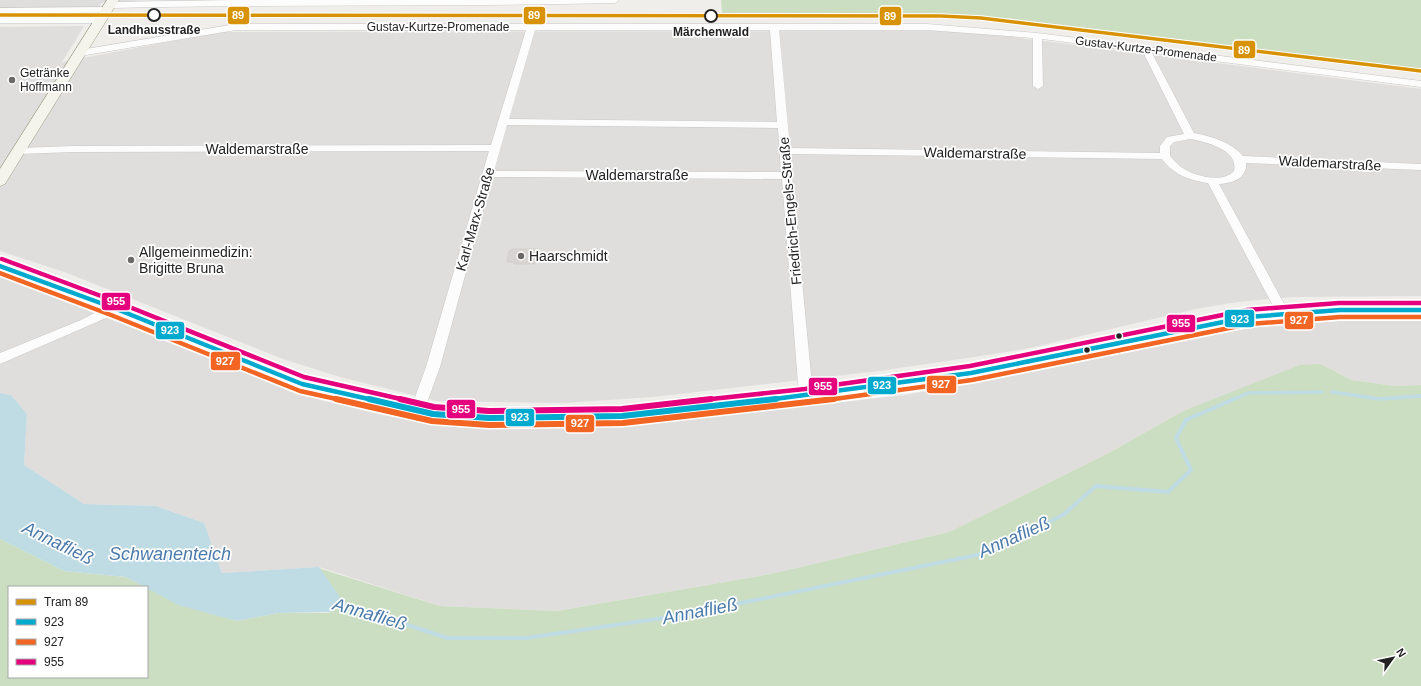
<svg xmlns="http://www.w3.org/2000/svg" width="1421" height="686" font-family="Helvetica,sans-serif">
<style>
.residential{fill:#dfdedc}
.religious{fill:#dededc}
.forest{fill:#cbdec1}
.parking{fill:#e0dfde}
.water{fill:#bfdbe3}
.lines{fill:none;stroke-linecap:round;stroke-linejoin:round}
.stream-far1{stroke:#bfdbe3;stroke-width:3.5}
.stream{stroke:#bfdbe3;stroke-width:4}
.building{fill:#d7d4d2;stroke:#d3d0cc}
.street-casing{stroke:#c9c8c7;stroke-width:1}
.secondary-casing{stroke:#999a82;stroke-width:1}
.street{fill:#fdfcfc;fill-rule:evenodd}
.secondary{fill:#f4f4ed;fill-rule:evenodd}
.bus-1-far1-casing{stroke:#fff;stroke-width:8}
.bus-1-casing{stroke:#fff;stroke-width:9}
.bus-2-far1-casing{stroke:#fff;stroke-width:8}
.bus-2-casing{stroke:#fff;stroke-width:9}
.bus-3-far1-casing{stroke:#fff;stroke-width:8}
.bus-3-casing{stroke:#fff;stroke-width:9}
.bus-1-far1{stroke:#00a9ce;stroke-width:4.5}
.bus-1{stroke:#00a9ce;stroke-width:6}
.bus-2-far1{stroke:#f26522;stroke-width:4.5}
.bus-2{stroke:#f26522;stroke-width:6}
.bus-3-far1{stroke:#e5007d;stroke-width:4.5}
.bus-3{stroke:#e5007d;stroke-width:6}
.tram-1-casing{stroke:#fff;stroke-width:5.5}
.tram-1{stroke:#d79205;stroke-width:3.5}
.stop-dot{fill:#fff;stroke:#222;stroke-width:2}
.poi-dot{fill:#6a6968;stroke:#fff;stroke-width:1.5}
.bus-dot{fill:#222;stroke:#fff;stroke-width:1.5}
.labels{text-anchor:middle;stroke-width:3.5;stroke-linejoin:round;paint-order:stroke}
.far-street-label{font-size:12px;fill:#222;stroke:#fff}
.far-stop-label{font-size:12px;font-weight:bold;fill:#222;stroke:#fff}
.far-poi-label{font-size:12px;fill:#222;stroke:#fff;text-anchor:start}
.street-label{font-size:14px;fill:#222;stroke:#fff}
.poi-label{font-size:14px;fill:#222;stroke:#fff;text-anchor:start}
.near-water-label{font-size:18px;font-style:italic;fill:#4a7aab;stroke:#fff}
.line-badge{stroke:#fff;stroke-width:1.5}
.badge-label{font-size:11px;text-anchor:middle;font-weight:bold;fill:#fff}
</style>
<rect width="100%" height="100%" fill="#f0eeeb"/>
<g class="residential">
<polygon points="0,0 145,0 96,3 94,7 0,9"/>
<polygon points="84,26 62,62 220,32 233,32 921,31 956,31 1004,36 1421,89 1421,296 1292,297 1237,302 1196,309 1030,348 994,354 879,371 653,397 563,403 437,401 340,377 283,359 67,273 0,251 0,27"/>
<polygon points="0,272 71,300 268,381 317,399 382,415 443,426 506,429 635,425 906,395 1111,355 1240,326 1301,318 1357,315 1421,316 1421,385 1395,386 1351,380 1321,364 1183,411 1107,454 949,532 771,574 557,611 440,606 319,567 222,573 204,523 156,506 84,504 24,465 27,414 11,395 0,393"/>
</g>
<polygon class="religious" points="57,0 103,0 98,8 49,8"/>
<g class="forest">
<polygon points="721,0 1421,0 1421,69 1006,18 896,13 722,13"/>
<polygon points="1321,364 1351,380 1395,386 1421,385 1421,686 0,686 0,539 64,571 126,577 145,587 9,587 9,677 147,677 147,588 178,604 237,621 278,613 329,613 343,602 318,568 440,606 557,611 771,574 949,532 1107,454 1183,411 1300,365"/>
</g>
<polygon class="parking" points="50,69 40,86 19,88 17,86 27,71"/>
<polygon class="water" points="0,393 11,395 27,414 24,465 84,504 156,506 204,523 222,573 319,567 344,603 331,612 278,613 237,621 178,605 126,577 64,571 0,539"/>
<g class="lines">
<g class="stream-far1">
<polyline points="1332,392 1380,399 1421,396"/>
<polyline points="1232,400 1248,393 1322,392"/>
</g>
<polyline class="stream" points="341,603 447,638 526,638 677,616 982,554 1063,515 1096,486 1168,492 1191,470 1176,438 1186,420 1234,399"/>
</g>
<polygon class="building" points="512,249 538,249 535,264 514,264 515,262 507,262 509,251 511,251"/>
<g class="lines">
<defs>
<g id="street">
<path d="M 236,0 L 619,0 L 615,3 C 447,7 278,4 110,8 L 106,5 L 110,2 Z"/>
<polygon points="107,7 111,10 110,12 0,14 0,8"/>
<polygon points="0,17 101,17 105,20 101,23 0,23"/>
<path d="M 236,24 L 927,24 L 1037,33 L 1421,81 L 1421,87 L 1152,53 L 1194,133 C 1211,136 1231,142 1243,156 L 1421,164 L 1421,170 L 1246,163 C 1247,179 1233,183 1219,184 L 1282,300 L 1291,314 L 1289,317 C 1280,320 1277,313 1273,306 L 1208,183 C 1189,180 1174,175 1162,159 L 790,154 L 813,396 L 811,400 L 806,402 L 801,400 L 799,396 L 782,179 L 492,177 L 440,367 L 424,411 L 422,415 L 417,417 L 412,415 L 410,411 L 426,367 L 489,151 L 73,152 L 19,154 L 14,151 L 19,148 L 73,146 L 491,145 L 526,30 L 236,30 L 80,56 L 75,53 L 80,50 ZM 535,30 L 770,30 L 777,122 L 509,119 ZM 779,30 L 927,30 L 1033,38 L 1033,86 L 1038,89 L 1043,86 L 1042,39 L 1143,52 L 1184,134 L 1167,137 L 1160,146 L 1160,153 L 790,148 ZM 507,125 L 778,128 L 781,172 L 494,171 ZM 1190,139 C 1207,142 1239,150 1234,171 C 1222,184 1194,176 1181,167 C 1177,164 1174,160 1170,156 L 1170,146 L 1174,142 Z"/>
<polygon points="114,303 118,305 120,308 113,315 0,364 0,353 81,320"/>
</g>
<g id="secondary">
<polygon points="107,0 119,0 5,184 0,186 0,169"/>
<polygon points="0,260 120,303 305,377 433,406 489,410 622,408 806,388 971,366 1248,310 1340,303 1421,303 1421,317 1340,317 1248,324 971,380 806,404 622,424 489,426 433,422 302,392 108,313 0,272"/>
</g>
</defs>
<use href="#street" class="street-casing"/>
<use href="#secondary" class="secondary-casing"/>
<use href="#street" class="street"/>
<use href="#secondary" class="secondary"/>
<defs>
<g id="bus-1-far1">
<polyline points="0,266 114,308 302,384 373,400"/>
<polyline points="767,400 971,373 1248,317 1340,310 1421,310"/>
</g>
<polyline id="bus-1" points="369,399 433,414 489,418 622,416 776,399"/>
<g id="bus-2-far1">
<polyline points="0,273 111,315 300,391 341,400"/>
<polyline points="827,400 972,380 1249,324 1340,317 1421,317"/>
</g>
<polyline id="bus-2" points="336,399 432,421 489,425 623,423 834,399"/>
<g id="bus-3-far1">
<polyline points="2,259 117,302 304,377 405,400"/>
<polyline points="702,400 805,389 970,366 1247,310 1339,303 1421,303"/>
</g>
<polyline id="bus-3" points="400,399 434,407 489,411 622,409 711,399"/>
</defs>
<use href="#bus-1-far1" class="bus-1-far1-casing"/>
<use href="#bus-1" class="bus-1-casing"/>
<use href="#bus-2-far1" class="bus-2-far1-casing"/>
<use href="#bus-2" class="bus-2-casing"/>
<use href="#bus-3-far1" class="bus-3-far1-casing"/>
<use href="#bus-3" class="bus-3-casing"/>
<use href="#bus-1-far1" class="bus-1-far1"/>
<use href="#bus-1" class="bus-1"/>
<use href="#bus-2-far1" class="bus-2-far1"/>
<use href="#bus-2" class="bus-2"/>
<use href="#bus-3-far1" class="bus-3-far1"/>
<use href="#bus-3" class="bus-3"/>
<defs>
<polyline id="tram-1" points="0,15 941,16 981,18 1421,71"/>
</defs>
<use href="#tram-1" class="tram-1-casing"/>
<use href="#tram-1" class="tram-1"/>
</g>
<g class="stop-dot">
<circle cx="154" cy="15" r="6"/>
<circle cx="711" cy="16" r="6"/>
</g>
<g class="poi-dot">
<circle cx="12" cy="80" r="4"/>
<circle cx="521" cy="256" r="4"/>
<circle cx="131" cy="260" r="4"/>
</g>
<g class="bus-dot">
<circle cx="1119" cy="336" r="3.5"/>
<circle cx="1087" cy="350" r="3.5"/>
</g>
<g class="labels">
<g class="far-street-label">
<text x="438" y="31">Gustav-Kurtze-Promenade</text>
<text transform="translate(1146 49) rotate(7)" y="4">Gustav-Kurtze-Promenade</text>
</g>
<g class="far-stop-label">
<text x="154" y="34">Landhausstraße</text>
<text x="711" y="36">Märchenwald</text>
</g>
<g class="far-poi-label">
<text x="20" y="77">Getränke<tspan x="20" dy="14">Hoffmann</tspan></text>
</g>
<g class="street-label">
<text x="257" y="154">Waldemarstraße</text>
<text transform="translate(975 153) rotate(1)" y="5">Waldemarstraße</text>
<text transform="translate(1330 163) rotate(3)" y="5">Waldemarstraße</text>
<text x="637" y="180">Waldemarstraße</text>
<text transform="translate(790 211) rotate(-95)" y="5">Friedrich-Engels-Straße</text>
<text transform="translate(475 219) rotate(-74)" y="5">Karl-Marx-Straße</text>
</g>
<g class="poi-label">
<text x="139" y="257">Allgemeinmedizin:<tspan x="139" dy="16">Brigitte Bruna</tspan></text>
<text x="529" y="261">Haarschmidt</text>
</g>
<g class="near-water-label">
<text transform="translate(1014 537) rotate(-24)" y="6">Annafließ</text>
<text transform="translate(58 543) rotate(26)" y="6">Annafließ</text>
<text x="170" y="560">Schwanenteich</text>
<text transform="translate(700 611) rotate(-11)" y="6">Annafließ</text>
<text transform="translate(370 614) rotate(16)" y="6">Annafließ</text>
</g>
</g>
<g class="line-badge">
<rect x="227" y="6" width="23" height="19" rx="4" fill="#d79205"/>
<rect x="523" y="6" width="23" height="19" rx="4" fill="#d79205"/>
<rect x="879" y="6" width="23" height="20" rx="4" fill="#d79205"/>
<rect x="1233" y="40" width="23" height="19" rx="4" fill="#d79205"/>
<rect x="101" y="292" width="30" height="19" rx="4" fill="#e5007d"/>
<rect x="1224" y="309" width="31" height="19" rx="4" fill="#00a9ce"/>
<rect x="1284" y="311" width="30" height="19" rx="4" fill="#f26522"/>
<rect x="1166" y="314" width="30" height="19" rx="4" fill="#e5007d"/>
<rect x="155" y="321" width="30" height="19" rx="4" fill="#00a9ce"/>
<rect x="210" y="351" width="31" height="20" rx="4" fill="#f26522"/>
<rect x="926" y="375" width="31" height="19" rx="4" fill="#f26522"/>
<rect x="867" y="376" width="30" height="19" rx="4" fill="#00a9ce"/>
<rect x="808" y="377" width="30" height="19" rx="4" fill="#e5007d"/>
<rect x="446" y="399" width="30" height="20" rx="4" fill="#e5007d"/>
<rect x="505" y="408" width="30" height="19" rx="4" fill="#00a9ce"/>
<rect x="565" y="414" width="30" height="19" rx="4" fill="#f26522"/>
</g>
<g class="badge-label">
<text x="238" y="19">89</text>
<text x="534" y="19">89</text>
<text x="890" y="20">89</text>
<text x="1244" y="54">89</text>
<text x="116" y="305">955</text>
<text x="1240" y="323">923</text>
<text x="1299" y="324">927</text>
<text x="1181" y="327">955</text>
<text x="170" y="334">923</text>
<text x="225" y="365">927</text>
<text x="941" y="388">927</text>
<text x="882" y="389">923</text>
<text x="823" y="390">955</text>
<text x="461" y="413">955</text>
<text x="520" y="421">923</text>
<text x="580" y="427">927</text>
</g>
<rect x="8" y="586" width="140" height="92" fill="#ffffff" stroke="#a7a7a7"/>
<rect x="16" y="599" width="20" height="6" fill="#d79205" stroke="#a7a7a7"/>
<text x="44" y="606" font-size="12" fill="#222222">Tram 89</text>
<rect x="16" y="619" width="20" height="6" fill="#00a9ce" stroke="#a7a7a7"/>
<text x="44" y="626" font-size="12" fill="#222222">923</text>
<rect x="16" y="639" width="20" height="6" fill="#f26522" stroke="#a7a7a7"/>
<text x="44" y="646" font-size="12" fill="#222222">927</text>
<rect x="16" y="659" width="20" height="6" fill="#e5007d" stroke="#a7a7a7"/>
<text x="44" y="666" font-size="12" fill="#222222">955</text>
<g transform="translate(1393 658) rotate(57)" stroke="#ffffff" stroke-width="3" paint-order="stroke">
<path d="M0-3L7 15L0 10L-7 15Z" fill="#222222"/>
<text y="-6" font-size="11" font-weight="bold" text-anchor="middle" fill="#222222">N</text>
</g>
</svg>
